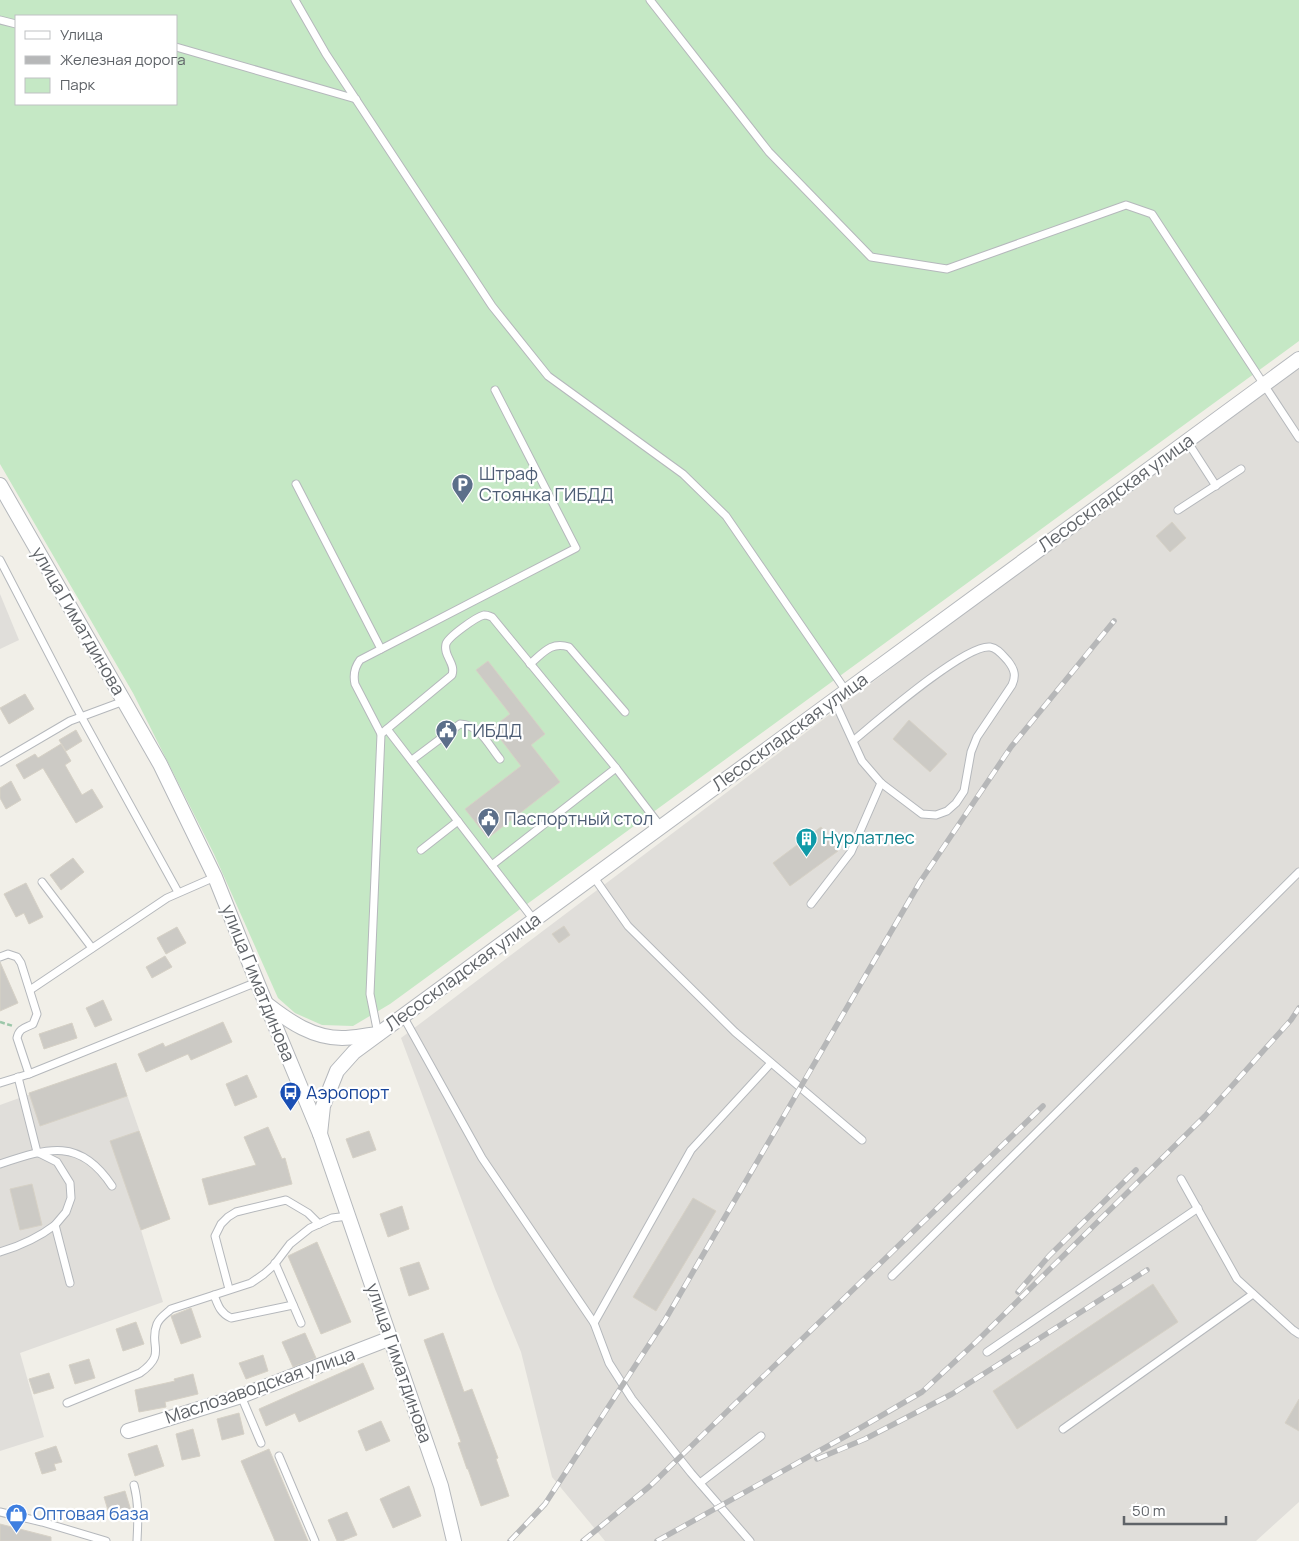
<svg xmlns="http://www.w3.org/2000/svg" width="1299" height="1541" font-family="Manrope,sans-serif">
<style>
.industrial{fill:#e0deda}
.green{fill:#c5e8c5;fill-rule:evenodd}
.building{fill:#cccac5;stroke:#d6d1c6}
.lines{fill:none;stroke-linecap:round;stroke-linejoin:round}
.service-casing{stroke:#b5b8bc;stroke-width:9}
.minor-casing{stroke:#b5b8bc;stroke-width:16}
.path{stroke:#9cc7a9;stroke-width:2.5;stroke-dasharray:5 2.5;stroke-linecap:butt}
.service{stroke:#fff;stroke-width:7}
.minor{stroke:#fff;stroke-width:14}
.rail-casing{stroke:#b6b7b8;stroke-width:5.5}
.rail{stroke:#fff;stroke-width:4;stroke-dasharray:11;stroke-linecap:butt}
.labels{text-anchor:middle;stroke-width:4.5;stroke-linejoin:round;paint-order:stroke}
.service-label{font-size:18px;fill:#4e5e75;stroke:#fff;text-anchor:start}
.street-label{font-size:18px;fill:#5f6368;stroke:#fff}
.culture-label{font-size:18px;fill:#0d838f;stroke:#fff;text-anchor:start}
.transit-label{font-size:18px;fill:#164399;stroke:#fff;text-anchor:start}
.shop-label{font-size:18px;fill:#366cbe;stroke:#fff;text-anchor:start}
</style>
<rect width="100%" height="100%" fill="#f1efe8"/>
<g class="industrial">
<polygon points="1299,367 1299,1502 1256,1541 605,1541 552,1477 521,1352 495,1289 401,1038 1020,571"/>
<polygon points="0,594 19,640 0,649"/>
<polygon points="116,1063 170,1219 141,1230 163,1302 20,1353 44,1437 0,1451 0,1105"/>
</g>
<path class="green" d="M 0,0 L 1299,0 L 1299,341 L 390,1004 L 353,1026 L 322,1025 L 295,1013 L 278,998 L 214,854 L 133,693 L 0,464 ZM 16,16 L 176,16 L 176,104 L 16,104 Z"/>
<g class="building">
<polygon points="1172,522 1186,538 1170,552 1156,536"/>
<polygon points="488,661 545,734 531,745 560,782 488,838 465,809 521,766 492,728 510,714 476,670"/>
<polygon points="25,694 34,709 9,724 0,708"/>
<polygon points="909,720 947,754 930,772 893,739"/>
<polygon points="76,730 82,741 66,751 59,740"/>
<polygon points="61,744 71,761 65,765 82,795 92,789 103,807 76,823 43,768 24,779 16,765 35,754 38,758"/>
<polygon points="11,781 21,800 6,809 0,798 0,788"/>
<polygon points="821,827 838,851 790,886 773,863"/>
<polygon points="73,858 84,872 61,890 50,875"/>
<polygon points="26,883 43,917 29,924 24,913 16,917 4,894"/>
<polygon points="564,926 570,935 559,943 552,934"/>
<polygon points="177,927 186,943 166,954 157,938"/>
<polygon points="165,956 172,967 152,978 146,967"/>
<polygon points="0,962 18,1003 0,1011"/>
<polygon points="103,1000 112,1020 95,1027 86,1008"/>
<polygon points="223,1022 232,1042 191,1060 188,1054 146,1072 138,1054 163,1043 165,1047"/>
<polygon points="72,1023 77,1038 44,1049 39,1034"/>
<polygon points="116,1063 127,1096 40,1126 29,1093"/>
<polygon points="247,1075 257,1097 235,1106 226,1084"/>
<polygon points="268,1127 282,1159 285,1158 292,1184 209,1205 202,1179 256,1165 244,1137"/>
<polygon points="139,1131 170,1219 141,1230 110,1141"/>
<polygon points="369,1131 376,1150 353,1158 346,1139"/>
<polygon points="32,1184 42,1225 20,1230 10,1189"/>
<polygon points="693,1198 716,1211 656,1311 633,1297"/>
<polygon points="402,1206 409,1229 388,1237 380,1214"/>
<polygon points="317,1242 351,1322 321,1334 288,1256"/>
<polygon points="419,1262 429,1289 409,1296 400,1268"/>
<polygon points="1153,1284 1178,1322 1017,1429 993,1391"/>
<polygon points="191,1308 201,1337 181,1344 171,1316"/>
<polygon points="136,1322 144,1344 123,1351 116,1329"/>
<polygon points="305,1333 316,1358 293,1367 282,1342"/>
<polygon points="443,1333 464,1392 472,1389 498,1458 496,1459 509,1496 481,1506 468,1469 467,1469 458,1443 461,1442 424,1340"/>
<polygon points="263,1355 268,1371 246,1379 239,1363"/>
<polygon points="89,1359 95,1378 75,1384 69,1365"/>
<polygon points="363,1363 374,1389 299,1422 295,1413 266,1426 259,1409"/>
<polygon points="49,1373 54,1388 34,1394 29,1379"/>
<polygon points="193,1374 198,1394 165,1402 166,1407 139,1412 135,1390 175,1381 174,1379"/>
<polygon points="1299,1399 1299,1431 1285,1423"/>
<polygon points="239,1413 244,1434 222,1440 217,1419"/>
<polygon points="381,1421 390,1441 366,1451 358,1431"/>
<polygon points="193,1429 200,1456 182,1460 176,1434"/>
<polygon points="157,1445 164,1466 135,1476 128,1454"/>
<polygon points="56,1446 62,1462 54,1464 56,1470 42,1474 35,1453"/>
<polygon points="269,1449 308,1541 275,1541 241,1461"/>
<polygon points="409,1486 421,1516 393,1528 380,1499"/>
<polygon points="125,1491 132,1514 111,1520 104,1497"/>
<polygon points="347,1512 357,1535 342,1541 337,1541 328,1520"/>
<polygon points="0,1524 51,1537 51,1541 0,1541"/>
</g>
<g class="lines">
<defs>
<g id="service">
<polyline points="295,0 326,54 492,306 548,376 683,474 726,516 846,691"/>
<polyline points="650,0 769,152 871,257 947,269 1126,205 1152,214 1299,438"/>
<polyline points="0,20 16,24"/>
<polyline points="176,47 356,99"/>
<polyline points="1187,441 1216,486"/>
<polyline points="296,484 381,649"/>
<polyline points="1178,510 1241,469"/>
<polyline points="0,560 81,716 178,892"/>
<path d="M 530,664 C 543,653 551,641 569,647 L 625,712"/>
<path d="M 834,700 L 862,761 L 881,783 L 922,814 L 936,815 L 947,811 L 956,803 L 964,791 L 971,752 L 977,737 L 1012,685 C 1016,676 1015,670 1008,661 C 1003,656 998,648 990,647 C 965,644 876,722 853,741"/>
<polyline points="387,729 534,920"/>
<path d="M 381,734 L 355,684 C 353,675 354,668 360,660 L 576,548 L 495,390"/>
<path d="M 412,760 L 460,724 C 480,725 488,744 500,759"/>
<polyline points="0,762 70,721 124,701"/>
<polyline points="421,850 458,821"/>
<polyline points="492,865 616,768"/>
<polyline points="593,876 628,926 735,1032 862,1140"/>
<polyline points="42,882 92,948"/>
<polyline points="811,904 851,852 881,783"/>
<path d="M 0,957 L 8,954 L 17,957 L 21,963 L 37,1014 L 33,1024 C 25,1028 19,1028 17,1038 L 29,1074"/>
<polyline points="30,990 167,898 215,877"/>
<polyline points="403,1016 482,1158 594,1323 609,1363 632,1399 691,1473 750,1541"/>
<path d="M 378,1034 L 370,994 L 381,734 L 452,675 C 456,663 443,656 446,644 C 448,637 476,617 484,615 C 488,615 489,616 492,617 L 616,768 L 661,827"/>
<polyline points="18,1077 37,1152 57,1162 70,1183 71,1198 66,1212 55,1225 70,1283"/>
<polyline points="0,1083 29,1074 257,982"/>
<path d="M 0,1164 C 48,1148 80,1137 112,1186"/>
<polyline points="1181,1179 1237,1279 1293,1330 1299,1334"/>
<path d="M 0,1252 C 20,1246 38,1238 55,1225"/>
<polyline points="275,1263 301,1323"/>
<polyline points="892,1276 1299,872"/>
<polyline points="229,1289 215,1236 221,1224 228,1217 236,1212 286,1200 308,1213 319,1224"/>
<path d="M 214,1295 C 218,1305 220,1313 231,1318 L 293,1305"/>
<polyline points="594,1323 691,1150 771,1063"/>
<polyline points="987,1352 1198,1208"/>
<polyline points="241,1396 261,1443"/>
<path d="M 67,1403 L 140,1373 C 168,1353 148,1346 157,1324 C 160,1317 166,1314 171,1309 L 251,1283 L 264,1274 L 274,1265 L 290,1244 L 310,1228 L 332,1218 L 348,1216"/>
<polyline points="1063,1429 1253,1294"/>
<polyline points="279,1456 315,1541"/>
<polyline points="700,1483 761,1436"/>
<path d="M 134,1485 C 139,1504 138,1521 137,1541"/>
<polyline points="0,1512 42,1522 106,1541"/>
</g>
<g id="minor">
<polyline points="0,485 160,764 215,877 257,982 320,1134 441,1486 454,1541"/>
<path d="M 268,1005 C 290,1022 313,1038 342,1038 C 354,1038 366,1035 378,1034"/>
<polyline points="320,1134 323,1106 337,1071 354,1052 1299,359"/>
<polyline points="128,1431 241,1396 391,1338"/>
</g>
</defs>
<use href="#service" class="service-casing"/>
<use href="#minor" class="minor-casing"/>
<polyline class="path" points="0,1022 13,1026"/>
<use href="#service" class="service"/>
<use href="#minor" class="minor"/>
<defs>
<g id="rail">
<polyline points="1018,1292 1049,1256 1136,1170"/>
<polyline points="817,1459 865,1439 952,1394 1147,1270"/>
<polyline points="510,1541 545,1504 665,1320 920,882 1011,747 1114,621"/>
<polyline points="583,1541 650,1486 1043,1106"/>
<polyline points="657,1541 855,1431 922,1392 976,1342 1205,1116 1291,1020 1299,1008"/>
</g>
</defs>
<use href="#rail" class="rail-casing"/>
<use href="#rail" class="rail"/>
</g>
<defs>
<symbol id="parking-pin" viewBox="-11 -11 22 30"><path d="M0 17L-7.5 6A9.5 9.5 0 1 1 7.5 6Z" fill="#5c6f8a" stroke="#fff"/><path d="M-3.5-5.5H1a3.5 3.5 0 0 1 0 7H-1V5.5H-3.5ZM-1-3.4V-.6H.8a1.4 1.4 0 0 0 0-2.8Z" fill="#fff"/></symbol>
<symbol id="civic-pin" viewBox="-11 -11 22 30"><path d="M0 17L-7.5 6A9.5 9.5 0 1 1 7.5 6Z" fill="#5c6f8a" stroke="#fff"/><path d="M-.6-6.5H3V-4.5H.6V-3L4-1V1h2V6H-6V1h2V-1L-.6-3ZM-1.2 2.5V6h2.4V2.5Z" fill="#fff"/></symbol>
<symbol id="building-pin" viewBox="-11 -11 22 30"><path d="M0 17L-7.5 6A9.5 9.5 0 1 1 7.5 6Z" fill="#0f9aa8" stroke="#fff"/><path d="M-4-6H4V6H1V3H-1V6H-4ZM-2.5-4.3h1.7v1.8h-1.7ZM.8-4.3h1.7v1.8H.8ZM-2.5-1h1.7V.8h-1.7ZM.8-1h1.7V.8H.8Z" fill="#fff"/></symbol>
<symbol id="bus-pin" viewBox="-11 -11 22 30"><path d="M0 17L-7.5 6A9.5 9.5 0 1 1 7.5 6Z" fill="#1a4fb4" stroke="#fff"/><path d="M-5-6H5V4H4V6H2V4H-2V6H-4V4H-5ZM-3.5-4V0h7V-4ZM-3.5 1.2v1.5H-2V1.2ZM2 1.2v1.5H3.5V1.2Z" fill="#fff"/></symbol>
<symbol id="shop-pin" viewBox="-11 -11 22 30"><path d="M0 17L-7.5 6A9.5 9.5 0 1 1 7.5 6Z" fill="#3f7fe0" stroke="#fff"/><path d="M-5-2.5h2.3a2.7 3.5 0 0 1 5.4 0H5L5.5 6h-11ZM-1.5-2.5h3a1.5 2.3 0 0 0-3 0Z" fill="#fff"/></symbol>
</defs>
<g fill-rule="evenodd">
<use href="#parking-pin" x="450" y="472" width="25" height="34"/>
<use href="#civic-pin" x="434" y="718" width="25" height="34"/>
<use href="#civic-pin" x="476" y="806" width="25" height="34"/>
<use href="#building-pin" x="794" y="826" width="25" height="34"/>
<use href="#bus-pin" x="278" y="1080" width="25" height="34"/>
<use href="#shop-pin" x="4" y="1502" width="25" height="34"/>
</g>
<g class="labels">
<g class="service-label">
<text x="479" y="480">Штраф<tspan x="479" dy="21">Стоянка ГИБДД</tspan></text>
<text x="463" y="737">ГИБДД</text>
<text x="504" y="825">Паспортный стол</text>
</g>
<g class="street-label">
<text transform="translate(1116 493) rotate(-36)" y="6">Лесоскладская улица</text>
<text transform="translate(78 621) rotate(60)" y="6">улица Гиматдинова</text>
<text transform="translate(790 732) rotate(-36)" y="6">Лесоскладская улица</text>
<text transform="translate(463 972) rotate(-36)" y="6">Лесоскладская улица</text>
<text transform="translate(258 983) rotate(68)" y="6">улица Гиматдинова</text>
<text transform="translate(399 1363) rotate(71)" y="6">улица Гиматдинова</text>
<text transform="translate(260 1386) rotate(-19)" y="6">Маслозаводская улица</text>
</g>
<g class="culture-label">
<text x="822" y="844">Нурлатлес</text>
</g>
<g class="transit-label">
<text x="306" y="1099">Аэропорт</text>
</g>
<g class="shop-label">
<text x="33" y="1520">Оптовая база</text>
</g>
</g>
<rect x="15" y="15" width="162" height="90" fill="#ffffff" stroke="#bfc1c3"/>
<rect x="25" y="31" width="25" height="8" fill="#ffffff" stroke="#bfc1c3"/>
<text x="60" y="40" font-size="15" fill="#5f6368">Улица</text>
<rect x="25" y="56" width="25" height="8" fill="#b6b7b8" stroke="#bfc1c3"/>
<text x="60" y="65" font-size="15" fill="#5f6368">Железная дорога</text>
<rect x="25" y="78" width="25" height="15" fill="#c5e8c5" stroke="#bfc1c3"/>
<text x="60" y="90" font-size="15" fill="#5f6368">Парк</text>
<path d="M1124 1516v8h102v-8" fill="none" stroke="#5f6368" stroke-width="2.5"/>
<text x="1132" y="1516" font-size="15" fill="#5f6368" stroke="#ffffff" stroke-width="4" paint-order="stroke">50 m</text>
</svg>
